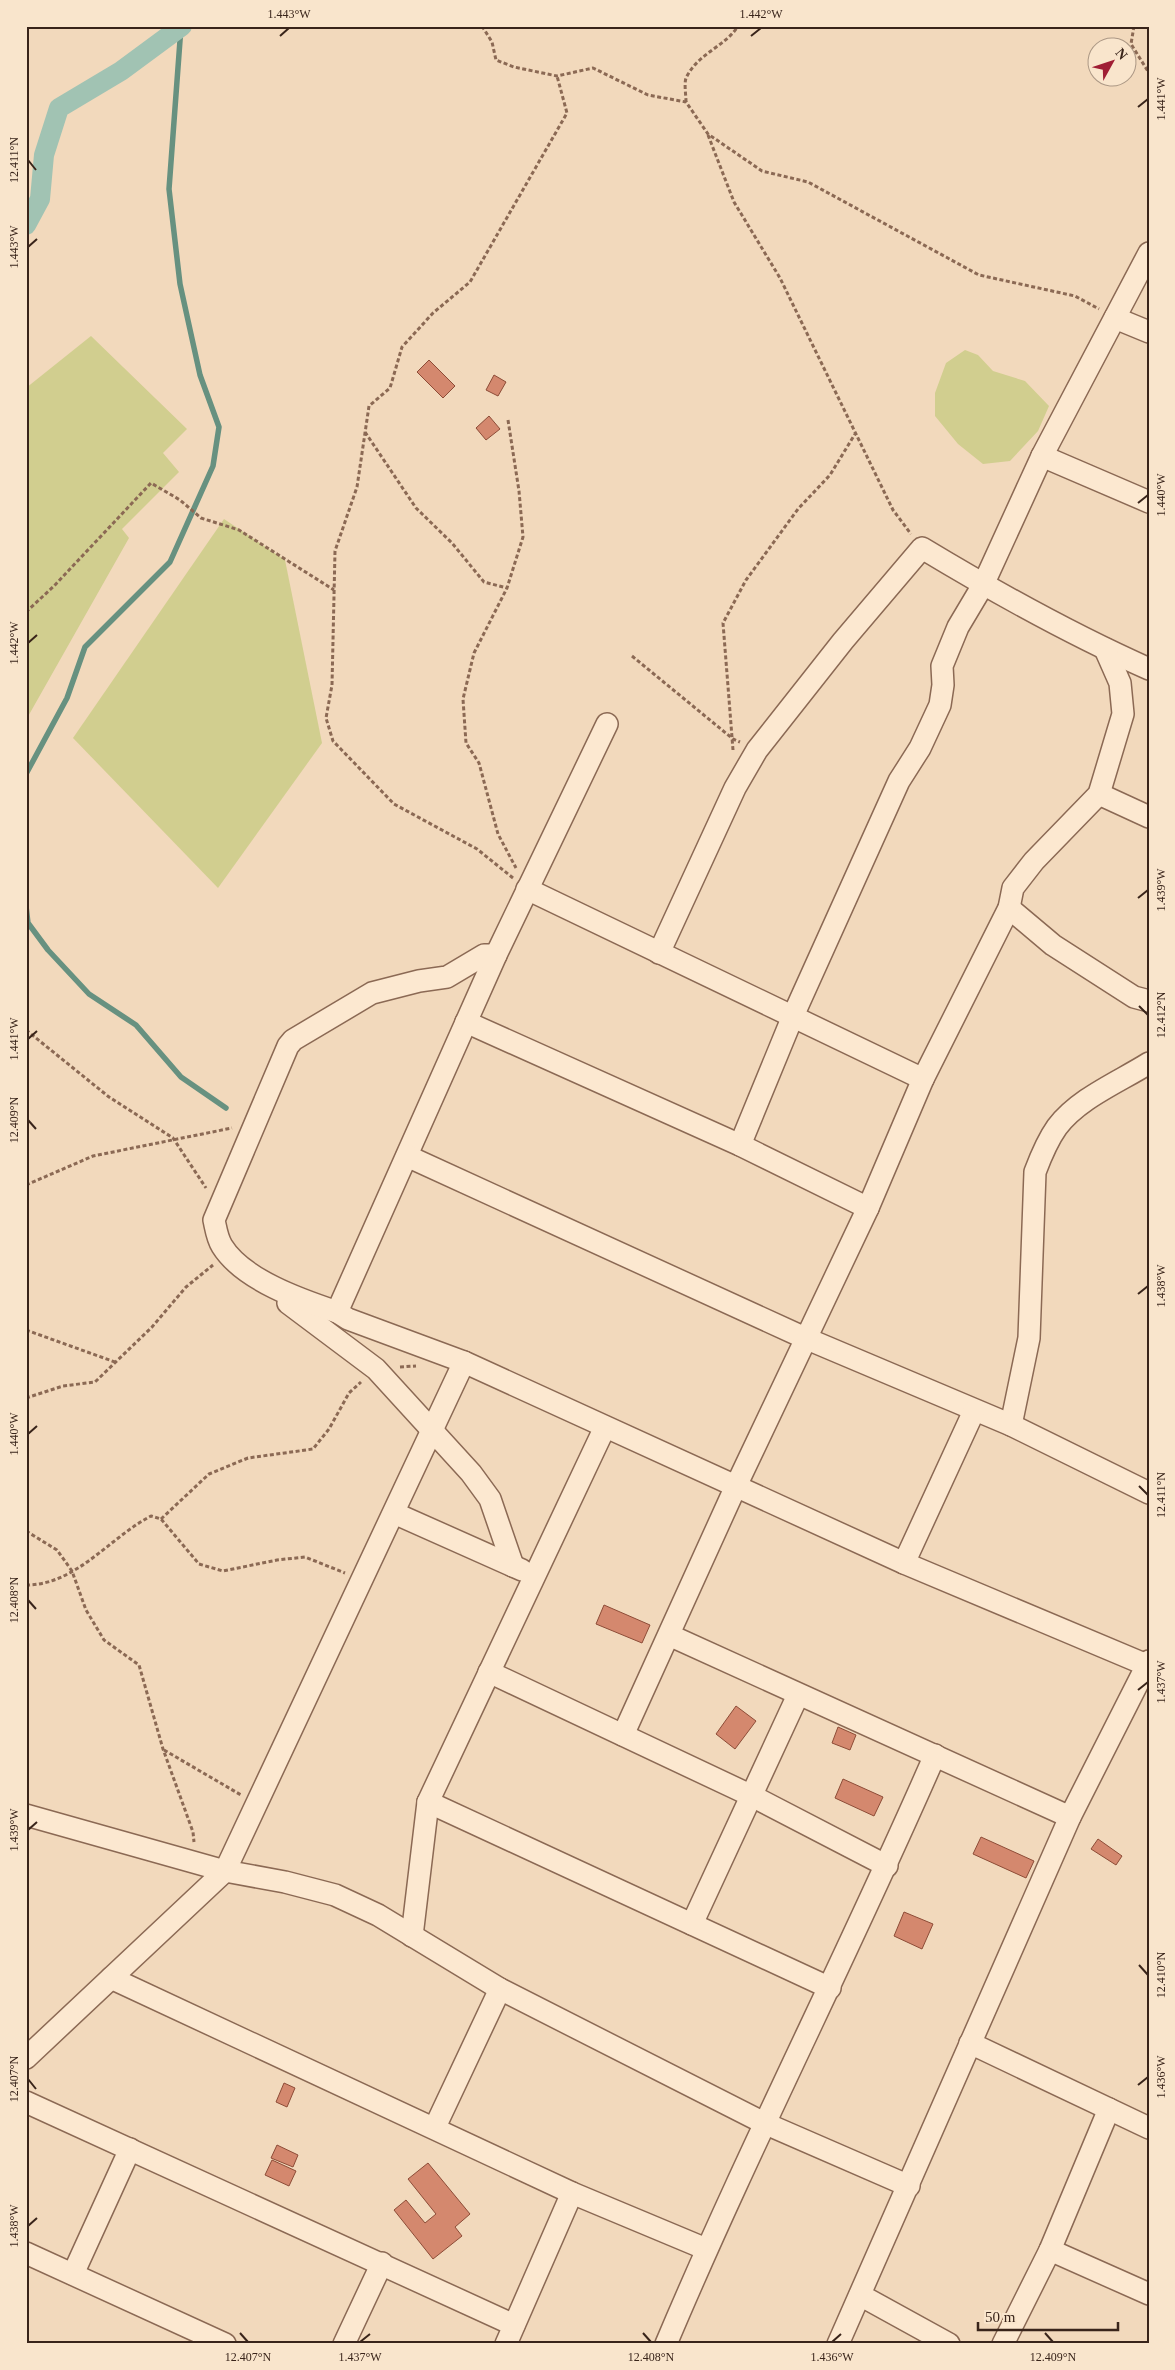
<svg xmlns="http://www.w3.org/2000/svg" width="1175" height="2370" font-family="Georgia,serif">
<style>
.green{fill:#d1ce8f}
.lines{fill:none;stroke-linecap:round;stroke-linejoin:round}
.stream{stroke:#679180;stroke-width:5.5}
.canal{stroke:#a1c3b3;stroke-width:20}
.building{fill:#d4886e;stroke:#8d4c37}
.minor-casing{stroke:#8b6954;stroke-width:24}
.path{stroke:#8b6954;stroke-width:3;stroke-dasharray:4 2.5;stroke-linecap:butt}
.minor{stroke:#fce8d0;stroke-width:21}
.ticks{fill:none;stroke:#39241a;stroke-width:2}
.neatline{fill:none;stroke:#39241a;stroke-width:2}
.ticks-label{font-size:12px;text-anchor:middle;fill:#39241a}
</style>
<rect width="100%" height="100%" fill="#f2d9bc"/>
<g class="green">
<polygon points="91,336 187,429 163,453 179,472 122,529 129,538 26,720 26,388"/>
<polygon points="965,350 978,355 993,371 1025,381 1049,406 1038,431 1010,461 983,464 958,444 935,416 935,393 946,363"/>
<polygon points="224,519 285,560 322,743 218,888 73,738"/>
</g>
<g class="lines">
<g class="stream">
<polyline points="26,774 67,698 85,647 170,562 213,466 219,427 200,375 180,284 169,189 181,27"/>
<polyline points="26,906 28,923 48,950 89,994 136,1025 181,1077 226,1108"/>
</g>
<polyline class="canal" points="26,225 40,199 44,155 59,108 121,71 182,26"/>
</g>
<g class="building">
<polygon points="429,360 455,386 443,398 417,372"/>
<polygon points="494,375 506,382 498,396 486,390"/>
<polygon points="489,416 500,429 486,440 476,428"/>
<polygon points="604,1605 650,1625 642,1643 596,1624"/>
<polygon points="736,1706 756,1721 735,1749 716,1734"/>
<polygon points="838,1727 856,1735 850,1750 832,1743"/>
<polygon points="843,1779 883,1797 874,1816 835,1798"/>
<polygon points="981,1837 1034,1861 1026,1878 973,1854"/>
<polygon points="1098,1839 1122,1856 1116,1865 1091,1849"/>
<polygon points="904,1912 933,1924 922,1949 894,1936"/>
<polygon points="284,2083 295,2088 287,2107 276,2102"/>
<polygon points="277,2145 298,2155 293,2167 271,2158"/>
<polygon points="272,2160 296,2171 289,2186 265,2175"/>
<polygon points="428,2163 470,2214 455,2227 462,2236 433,2259 394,2210 406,2200 425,2223 436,2214 408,2179"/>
</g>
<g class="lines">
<defs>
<g id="minor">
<polyline points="1115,318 1149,332"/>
<polyline points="1042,456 1149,502"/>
<polyline points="607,724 496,955 337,1312 348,1319 464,1362 904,1563 1149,1666"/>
<polyline points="1099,794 1149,817"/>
<polyline points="527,889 923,1079"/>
<polyline points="1009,908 1053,945 1134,997 1149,1001"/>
<path d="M 659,953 L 735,788 L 757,750 L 843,641 L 922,548 C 995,592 1070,634 1149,669"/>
<polyline points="466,1022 740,1145 868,1208"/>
<polyline points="740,1145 793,1016 899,781 920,748 940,705 943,685 942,666 958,627 983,585 1042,456 1149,253"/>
<polyline points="407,1156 805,1338 1011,1425 1149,1493"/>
<polyline points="288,1303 376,1369 471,1473 490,1499 513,1566"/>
<path d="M 337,1312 C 301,1300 243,1280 222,1246 C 217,1238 216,1229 214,1220 L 288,1046 L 293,1040 L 372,993 L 419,981 L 447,977 L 484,955 L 496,955"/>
<path d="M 1011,1425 L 1029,1338 L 1035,1172 C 1041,1156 1047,1141 1057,1127 C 1079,1098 1119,1082 1149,1063"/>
<polyline points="394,1513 522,1570"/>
<polyline points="904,1563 974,1411"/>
<polyline points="669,1635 1070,1817"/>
<polyline points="489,1672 752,1796 887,1866"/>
<polyline points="623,1735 736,1486 868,1208 923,1079 1009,908 1013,888 1034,861 1099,794 1123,714 1120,683 1105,649"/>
<polyline points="428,1802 830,1988"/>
<polyline points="26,1815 225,1871 285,1882 335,1895 378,1915 500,1989 764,2123 909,2186"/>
<polyline points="692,1924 798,1695"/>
<polyline points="412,1936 428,1802 605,1427"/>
<polyline points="111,1978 572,2193 706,2249"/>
<polyline points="970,2043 1149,2128"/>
<polyline points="26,2058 225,1871 464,1362"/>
<polyline points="26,2102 514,2325"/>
<polyline points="435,2127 500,1989"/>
<polyline points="1050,2250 1149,2294"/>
<polyline points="26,2253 225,2344"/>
<polyline points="73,2274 130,2149"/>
<polyline points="860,2295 949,2344"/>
<polyline points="344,2344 382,2263"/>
<polyline points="506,2344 572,2193"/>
<path d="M 666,2344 C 750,2145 849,1953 935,1755"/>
<polyline points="838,2344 1070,1817 1149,1661"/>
<polyline points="1003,2344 1050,2250 1109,2109"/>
</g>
</defs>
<use href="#minor" class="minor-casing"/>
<g class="path">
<polyline points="482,26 492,42 496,60 514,67 557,76 593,68 648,95 686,102 708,134 762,171 808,182 979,275 1075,296 1099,309"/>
<polyline points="1134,26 1131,44 1149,73"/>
<path d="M 686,102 C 686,95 684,84 686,78 C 698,53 726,46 738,26"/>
<polyline points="708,135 734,202 780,278 893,510 911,534"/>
<polyline points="508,420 519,491 523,537 507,588 474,653 463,699 466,743 479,763 498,834 516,868"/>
<polyline points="365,432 416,508 452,543 484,582 507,588"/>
<polyline points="26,612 54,586 151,483 180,500 201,518 239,530 334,590"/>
<polyline points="632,656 733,739 740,742"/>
<polyline points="733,750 723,623 746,580 798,509 830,475 855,434"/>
<polyline points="513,878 477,849 394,804 333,741 326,718 332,685 335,551 357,487 369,406 390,388 402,347 433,313 470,282 567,113 557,76"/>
<polyline points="26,1030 109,1097 173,1138 206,1188"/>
<polyline points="26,1185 93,1156 232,1128"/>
<polyline points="26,1330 115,1362"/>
<polyline points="400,1367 416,1366"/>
<polyline points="26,1398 63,1386 95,1382 152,1327 186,1287 213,1265"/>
<polyline points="161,1519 209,1474 248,1458 313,1449 329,1429 349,1393 361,1382"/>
<polyline points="26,1531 57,1550 72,1571 86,1610 104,1640 139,1665 163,1749 193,1832 194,1842"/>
<path d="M 26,1585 C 76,1585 109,1538 151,1516 L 161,1519 L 199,1564 L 223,1571 L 277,1560 L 305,1557 L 345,1573"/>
<polyline points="164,1750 241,1795"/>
</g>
<use href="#minor" class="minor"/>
</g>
<path class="ticks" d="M 280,36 L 289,28M 751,36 L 761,28M 1138,107 L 1148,99M 28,160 L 36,170M 28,247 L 37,239M 1138,503 L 1148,495M 28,643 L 37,635M 1138,898 L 1148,890M 1139,1006 L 1148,1015M 28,1039 L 37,1031M 28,1120 L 36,1129M 1138,1294 L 1148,1286M 28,1434 L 37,1426M 1139,1486 L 1148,1495M 28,1600 L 36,1609M 1138,1690 L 1148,1682M 28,1830 L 37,1822M 1139,1965 L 1148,1975M 28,2079 L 36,2089M 1138,2085 L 1148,2077M 28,2226 L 37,2218M 240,2333 L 248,2342M 643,2333 L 651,2342M 1045,2333 L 1053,2342M 360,2342 L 370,2334M 832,2342 L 841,2334"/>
<rect width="1175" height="2370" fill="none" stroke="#f9e5cc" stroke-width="55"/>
<g transform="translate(1112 62) rotate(50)"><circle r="24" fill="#f9e5cc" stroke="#ac9885"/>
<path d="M0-4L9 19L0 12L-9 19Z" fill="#a01e34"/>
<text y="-8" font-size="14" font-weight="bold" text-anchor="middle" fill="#39241a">N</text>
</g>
<path d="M978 2322v8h140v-8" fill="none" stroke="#39241a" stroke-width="2.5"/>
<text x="985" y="2322" font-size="15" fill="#39241a" stroke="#f9e5cc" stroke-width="4" paint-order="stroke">50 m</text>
<rect x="28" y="28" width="1120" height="2314" class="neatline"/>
<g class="ticks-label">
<text x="289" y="18">1.443°W</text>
<text x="761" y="18">1.442°W</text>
<text transform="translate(1161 99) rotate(-90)" y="4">1.441°W</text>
<text transform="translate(14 160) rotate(-90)" y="4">12.411°N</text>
<text transform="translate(14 247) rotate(-90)" y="4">1.443°W</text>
<text transform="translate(1161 495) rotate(-90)" y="4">1.440°W</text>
<text transform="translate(14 643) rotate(-90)" y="4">1.442°W</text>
<text transform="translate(1161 890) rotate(-90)" y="4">1.439°W</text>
<text transform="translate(1161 1015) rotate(-90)" y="4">12.412°N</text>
<text transform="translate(14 1039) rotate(-90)" y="4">1.441°W</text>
<text transform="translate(14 1120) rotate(-90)" y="4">12.409°N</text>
<text transform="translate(1161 1286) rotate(-90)" y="4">1.438°W</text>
<text transform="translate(14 1434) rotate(-90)" y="4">1.440°W</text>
<text transform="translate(1161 1495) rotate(-90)" y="4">12.411°N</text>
<text transform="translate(14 1600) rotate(-90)" y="4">12.408°N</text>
<text transform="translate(1161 1682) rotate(-90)" y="4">1.437°W</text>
<text transform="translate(14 1830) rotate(-90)" y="4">1.439°W</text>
<text transform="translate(1161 1975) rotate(-90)" y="4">12.410°N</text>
<text transform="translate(1161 2077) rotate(-90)" y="4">1.436°W</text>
<text transform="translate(14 2079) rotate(-90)" y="4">12.407°N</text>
<text transform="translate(14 2226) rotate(-90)" y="4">1.438°W</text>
<text x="248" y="2361">12.407°N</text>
<text x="360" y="2361">1.437°W</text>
<text x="651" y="2361">12.408°N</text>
<text x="832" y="2361">1.436°W</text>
<text x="1053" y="2361">12.409°N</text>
</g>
</svg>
